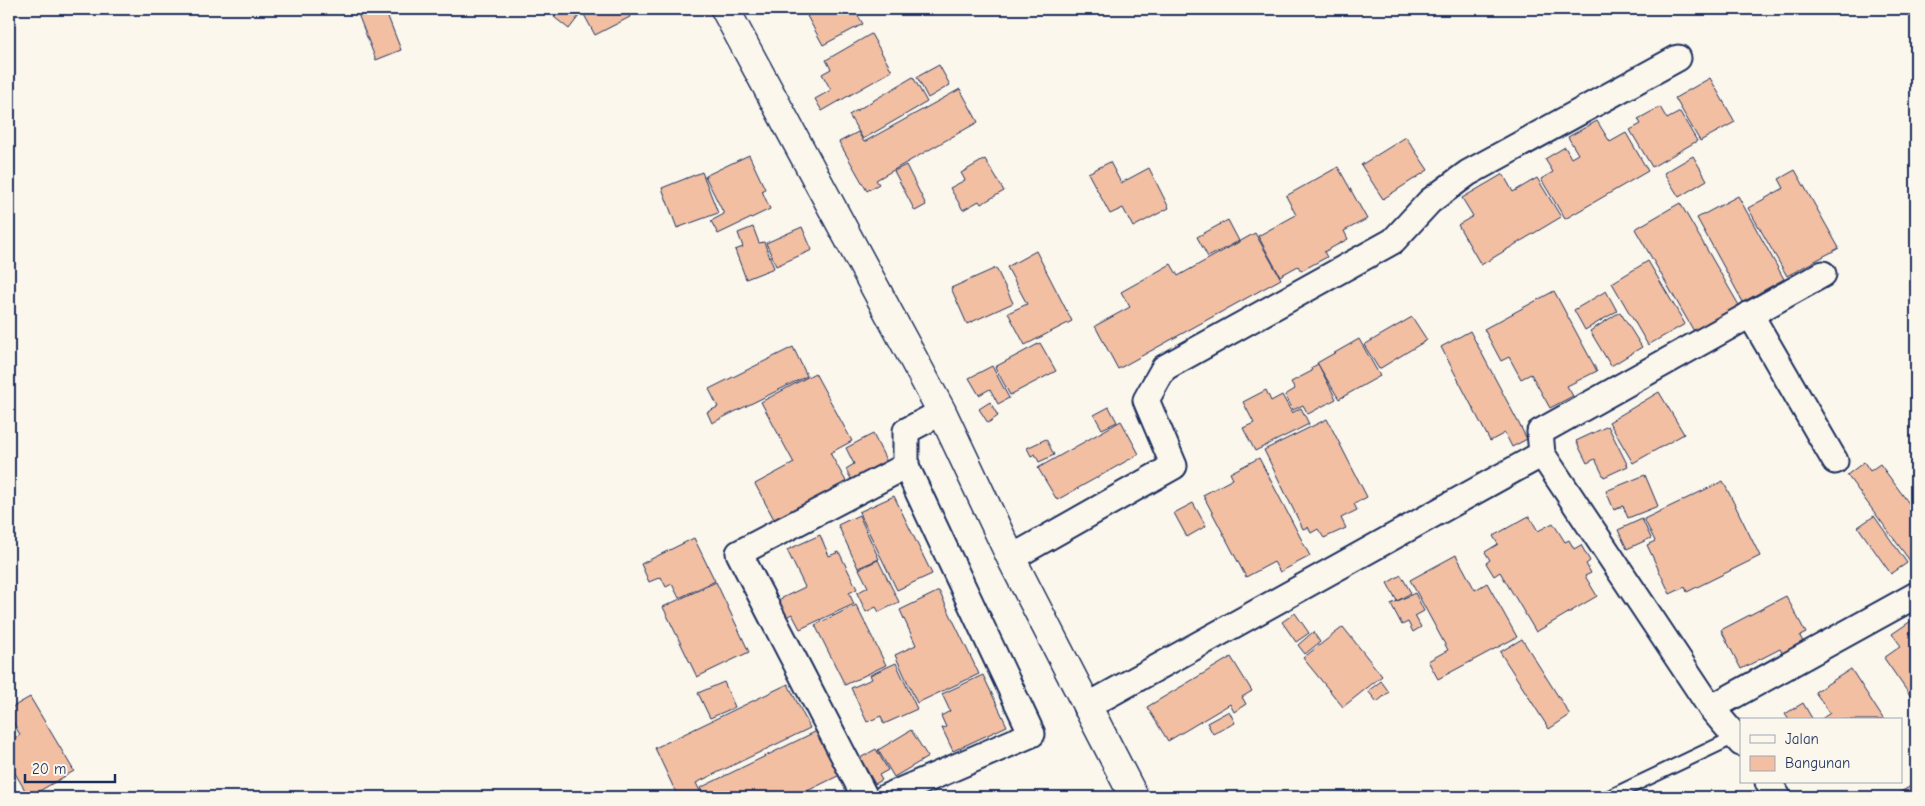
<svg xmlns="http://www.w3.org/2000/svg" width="1925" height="806" font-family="'Comic Neue',sans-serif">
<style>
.building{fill:#f2bfa3;stroke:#1b2f5e}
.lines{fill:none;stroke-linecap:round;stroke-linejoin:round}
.service-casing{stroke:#1b2f5e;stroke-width:16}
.minor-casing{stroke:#1b2f5e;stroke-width:29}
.tertiary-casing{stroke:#1b2f5e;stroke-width:31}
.service{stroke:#fbf7ec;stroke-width:12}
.minor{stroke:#fbf7ec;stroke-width:25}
.tertiary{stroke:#fbf7ec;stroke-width:28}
</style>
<rect width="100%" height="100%" fill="#fbf7ec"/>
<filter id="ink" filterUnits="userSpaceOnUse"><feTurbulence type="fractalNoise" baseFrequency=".02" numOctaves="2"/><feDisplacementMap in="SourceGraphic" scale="10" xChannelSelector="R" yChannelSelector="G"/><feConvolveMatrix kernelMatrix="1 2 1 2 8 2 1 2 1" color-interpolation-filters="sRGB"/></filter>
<g filter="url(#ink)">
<g class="building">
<polygon points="356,9 385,9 401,50 376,60"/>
<polygon points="560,9 577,9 582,12 569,29 554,17"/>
<polygon points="581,9 627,9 630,17 595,35"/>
<polygon points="820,9 854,9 863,24 823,45 807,16"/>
<polygon points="871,34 892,71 822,111 815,99 831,90 822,74 831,69 826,60"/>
<polygon points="939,65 950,85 928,98 917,77"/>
<polygon points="913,77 927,102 863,139 849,115"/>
<polygon points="1710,78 1735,122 1700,141 1675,98"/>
<polygon points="960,89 978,122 876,180 879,184 867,191 839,142 858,132 864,142"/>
<polygon points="1660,107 1667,119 1680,112 1697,141 1652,167 1630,130 1641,124 1638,119"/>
<polygon points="1597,121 1610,142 1626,133 1648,171 1565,219 1541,179 1553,172 1545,159 1565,147 1571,158 1578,154 1568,137"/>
<polygon points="1406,137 1428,170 1383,199 1361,165"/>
<polygon points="749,155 765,189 762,191 770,209 718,234 711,221 724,214 705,176"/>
<polygon points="1693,156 1707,180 1679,197 1664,173"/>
<polygon points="985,159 1004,191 981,204 979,201 963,210 950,188 965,180 961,173"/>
<polygon points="1110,162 1121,183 1149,168 1169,208 1133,227 1123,208 1110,214 1088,173"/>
<polygon points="906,165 926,205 915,211 894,171"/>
<polygon points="1338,167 1367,219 1344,231 1348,239 1324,252 1327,257 1301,271 1298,266 1280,276 1258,236 1296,215 1286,196"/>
<polygon points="1795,170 1839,248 1787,276 1748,208 1784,188 1779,179"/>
<polygon points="702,172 718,213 677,228 662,188"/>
<polygon points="1503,174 1513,192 1537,178 1561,217 1481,265 1458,225 1473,216 1462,198"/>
<polygon points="1738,196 1784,279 1743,302 1697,218"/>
<polygon points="1680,203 1740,307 1695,333 1635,229"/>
<polygon points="1228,220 1239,241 1208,257 1197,237"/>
<polygon points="753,227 759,243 764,242 774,268 746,279 735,250 743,247 738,233"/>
<polygon points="802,227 812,250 776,266 766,243"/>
<polygon points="1255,233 1281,279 1118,369 1095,326 1130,307 1121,292 1171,264 1178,276"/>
<polygon points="1036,251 1072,321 1025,345 1008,313 1027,304 1007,267"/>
<polygon points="1648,261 1685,324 1648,345 1612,283"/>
<polygon points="996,268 1013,303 967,324 951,288"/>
<polygon points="1554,291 1597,371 1567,386 1573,396 1550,408 1531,374 1521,379 1509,357 1501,361 1484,329"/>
<polygon points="1606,291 1617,311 1585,330 1574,310"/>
<polygon points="1620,312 1642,347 1611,366 1590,331"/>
<polygon points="1412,317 1427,340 1379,369 1364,345"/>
<polygon points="1470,331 1527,439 1512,447 1505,433 1490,441 1441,347"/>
<polygon points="1359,339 1380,376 1339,399 1317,363"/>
<polygon points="1040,343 1056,371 1010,395 995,367"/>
<polygon points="793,347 807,376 712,423 707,412 718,407 709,389"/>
<polygon points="1318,364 1336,399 1308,414 1303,405 1293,410 1285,395 1295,389 1291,382 1312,371 1311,368"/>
<polygon points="992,366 1009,398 998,404 990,389 979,395 969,378"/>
<polygon points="815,373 852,441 830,453 847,483 775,521 755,484 794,463 761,402"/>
<polygon points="1266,390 1271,401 1282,395 1292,413 1301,408 1309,424 1255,451 1243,428 1254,423 1243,402"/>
<polygon points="1659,392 1684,434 1633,463 1609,422"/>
<polygon points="990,402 998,416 988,423 979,409"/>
<polygon points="1109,407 1117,422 1102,429 1094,415"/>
<polygon points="1327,419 1367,497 1354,504 1357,510 1341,518 1346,528 1324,538 1318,529 1311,533 1308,527 1303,529 1264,450"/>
<polygon points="1121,421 1139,454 1057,500 1038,468"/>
<polygon points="1608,426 1628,466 1604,477 1595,459 1587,463 1576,441"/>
<polygon points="873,434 889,466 852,481 846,469 854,464 846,448"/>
<polygon points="1046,439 1054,455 1039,462 1035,454 1031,456 1027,448"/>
<polygon points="1259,458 1310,556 1280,572 1274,562 1246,577 1203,495 1233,479 1230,473"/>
<polygon points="1864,462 1870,471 1880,464 1916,513 1916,569 1847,475"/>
<polygon points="1645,475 1658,506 1628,518 1623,506 1614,510 1606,491"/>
<polygon points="1723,481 1760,556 1687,592 1685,587 1670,594 1647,545 1655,541 1644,519"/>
<polygon points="894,496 932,574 897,590 859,512"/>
<polygon points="1193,503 1206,526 1187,537 1174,513"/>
<polygon points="859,515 879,559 858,568 838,525"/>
<polygon points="1529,516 1538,531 1553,523 1565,542 1569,540 1574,549 1581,545 1590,561 1586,564 1591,573 1585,576 1597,596 1536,632 1500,572 1494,576 1486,563 1490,560 1485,552 1498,544 1493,536"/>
<polygon points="1874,516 1907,563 1891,574 1858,527"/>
<polygon points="1642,519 1651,538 1627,549 1618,530"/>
<polygon points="820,535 829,556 839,552 857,589 849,593 854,604 800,629 792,614 786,617 778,600 805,587 787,550"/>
<polygon points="694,538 715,581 679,598 672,584 666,587 661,577 649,582 641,564"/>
<polygon points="1456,555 1475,590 1487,583 1517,637 1438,679 1428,661 1448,650 1410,580"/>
<polygon points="878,560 899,602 879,612 876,607 866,612 857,593 868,587 859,569"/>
<polygon points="1401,575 1411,593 1397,601 1387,583"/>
<polygon points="716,582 749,652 697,677 663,607"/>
<polygon points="939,591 979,674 917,703 895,655 916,645 900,610"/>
<polygon points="1415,593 1424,611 1415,616 1421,627 1413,632 1408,622 1402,625 1391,604"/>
<polygon points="1786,596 1806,633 1800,636 1804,644 1783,654 1780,649 1741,669 1721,630"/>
<polygon points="856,605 886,665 845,685 815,625"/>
<polygon points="1295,613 1309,633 1296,642 1282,622"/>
<polygon points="1911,621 1916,629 1916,704 1884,658 1901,646 1892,634"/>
<polygon points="1343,627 1382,676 1343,707 1303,658"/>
<polygon points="1313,632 1320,642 1305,654 1298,645"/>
<polygon points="1522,639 1570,715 1549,729 1500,652"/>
<polygon points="1231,657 1252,691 1242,697 1246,704 1234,712 1230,704 1168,741 1147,707"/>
<polygon points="896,663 917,709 884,724 881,716 867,722 851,688 872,679 870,675"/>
<polygon points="1851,669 1884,720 1820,720 1830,713 1815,692"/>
<polygon points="983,675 1007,726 953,751 942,728 946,727 941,716 950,711 942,694"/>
<polygon points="1381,681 1389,692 1377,702 1368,691"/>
<polygon points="724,682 735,707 710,718 698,693"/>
<polygon points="788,684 810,728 696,783 703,797 678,797 655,748"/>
<polygon points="30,697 74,771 29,797 9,763 9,741 20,735 9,714 9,709"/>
<polygon points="1803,703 1813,720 1789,720 1785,714"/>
<polygon points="1229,711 1235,723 1213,734 1207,723"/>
<polygon points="819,730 842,774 795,797 705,797 700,788"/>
<polygon points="911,730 928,757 894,777 878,750"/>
<polygon points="876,749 888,770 879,775 882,780 875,784 860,758"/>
<polygon points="1916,783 1916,797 1892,797"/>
</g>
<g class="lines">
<defs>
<polyline id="service" points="1609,797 1737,736"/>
<g id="minor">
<polyline points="1750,314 1835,461"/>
<polyline points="1011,558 1174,466 1146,400 1164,368 1393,241 1430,201 1468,173 1678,58"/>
<polyline points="1086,707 1542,454"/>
<polyline points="1711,708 1916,595"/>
<polyline points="1741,743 1711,708 1542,454 1540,432 1823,274"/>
<polyline points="1768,782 1778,797"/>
<polyline points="865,797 739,553 906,466 906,431 942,412"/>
<polyline points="886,797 1032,734 906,466"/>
</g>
<polyline id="tertiary" points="725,9 942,412 1011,558 1134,797"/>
</defs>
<use href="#service" class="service-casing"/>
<use href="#minor" class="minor-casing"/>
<use href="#tertiary" class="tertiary-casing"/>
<use href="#service" class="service"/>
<use href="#minor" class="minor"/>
<use href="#tertiary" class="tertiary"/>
</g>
</g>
<rect width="1925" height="806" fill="none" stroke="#fbf7ec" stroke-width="30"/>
<rect x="15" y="15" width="1895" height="776" fill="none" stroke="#1b2f5e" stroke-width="2" filter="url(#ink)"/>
<rect x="1740" y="718" width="162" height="65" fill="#fbf7ec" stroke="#a1a7b3"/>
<rect x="1750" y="735" width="25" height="8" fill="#fbf7ec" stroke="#a1a7b3"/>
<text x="1785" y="744" font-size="15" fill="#1b2f5e">Jalan</text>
<rect x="1750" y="756" width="25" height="15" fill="#f2bfa3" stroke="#a1a7b3"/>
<text x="1785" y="768" font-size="15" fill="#1b2f5e">Bangunan</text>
<path d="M25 774v8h90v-8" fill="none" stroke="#1b2f5e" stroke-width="2.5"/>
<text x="32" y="774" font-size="15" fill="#1b2f5e" stroke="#fbf7ec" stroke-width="4" paint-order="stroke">20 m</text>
</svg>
